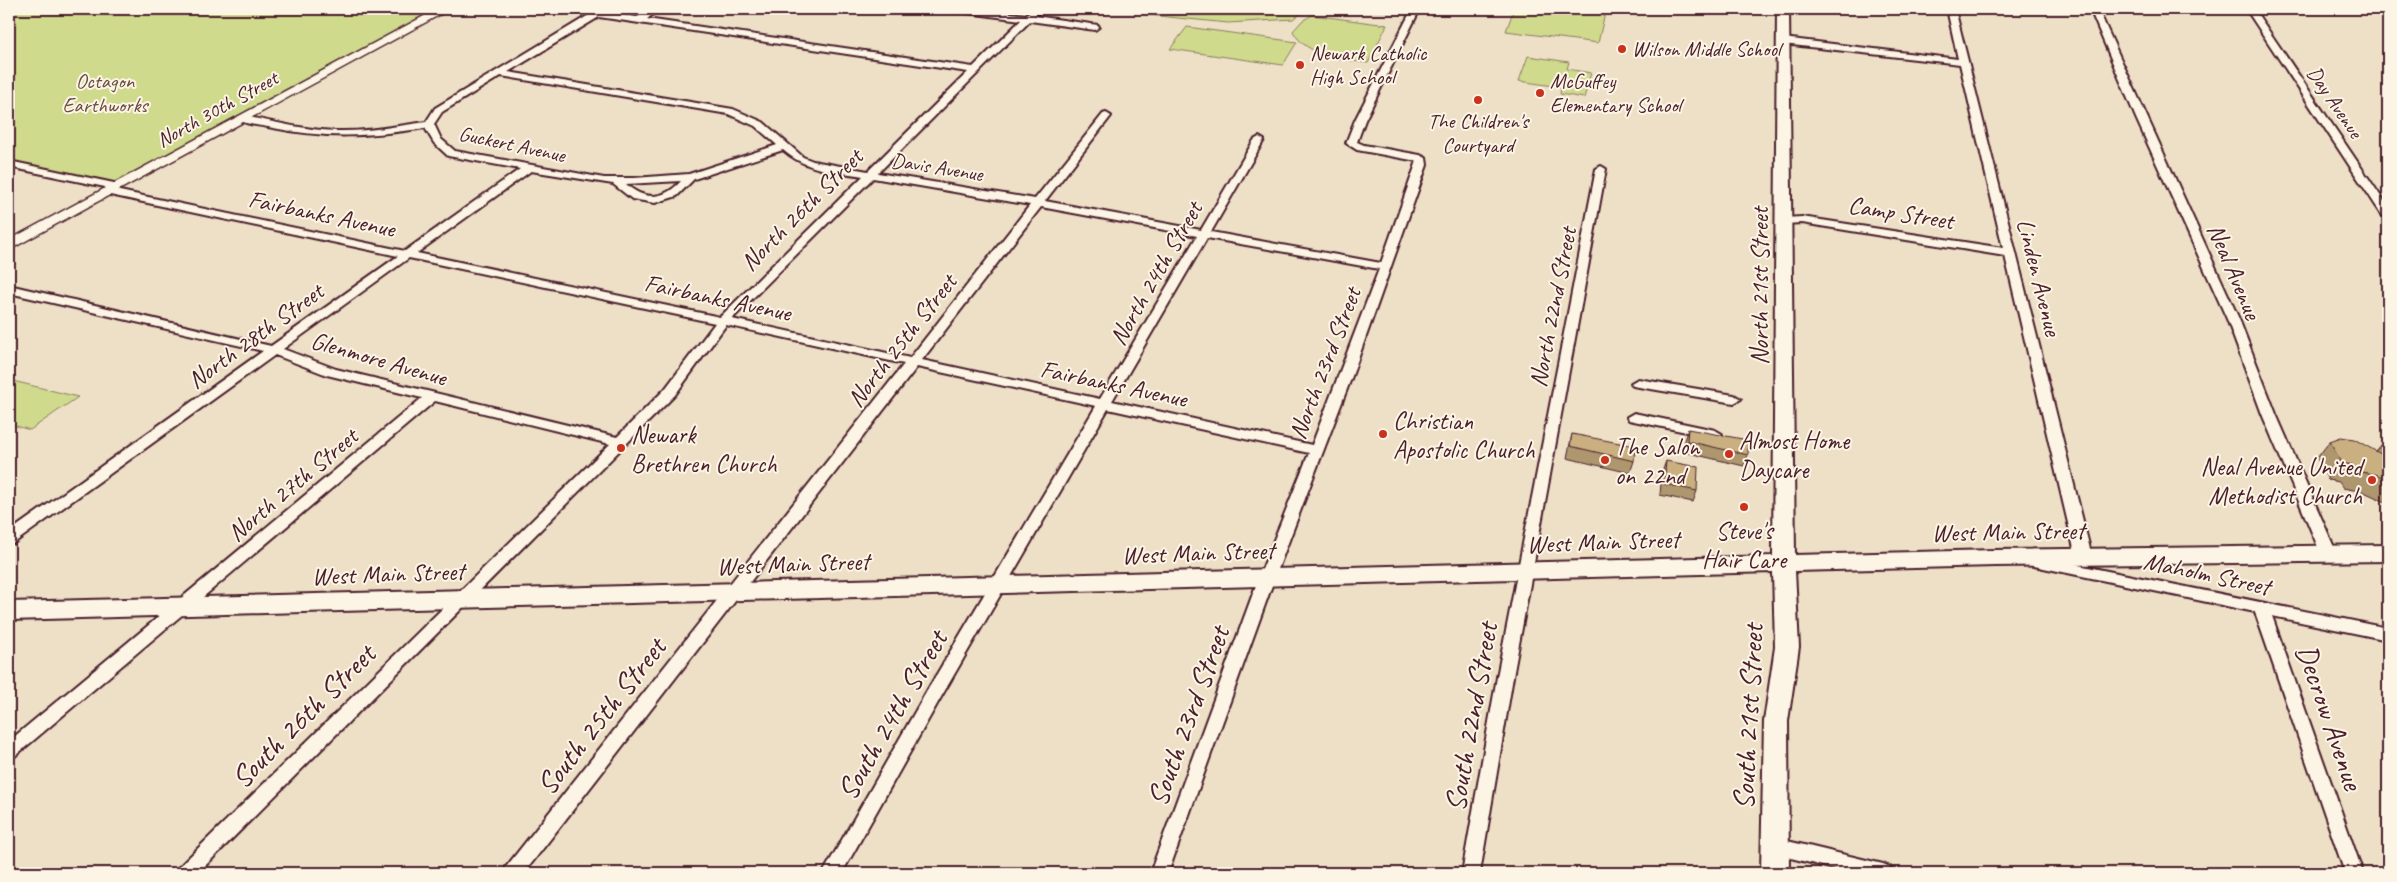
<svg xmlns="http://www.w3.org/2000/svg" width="2397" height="882" font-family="Caveat,sans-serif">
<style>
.green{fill:#cfda8d;stroke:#8c7c5c}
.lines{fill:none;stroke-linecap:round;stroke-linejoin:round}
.minor-casing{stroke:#4a1f2b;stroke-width:4}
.tertiary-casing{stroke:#4a1f2b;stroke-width:3}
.secondary-casing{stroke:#4a1f2b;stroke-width:4}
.minor{fill:#fcf5e5;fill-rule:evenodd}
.tertiary{fill:#fcf5e5;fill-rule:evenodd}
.secondary{fill:#fcf5e5;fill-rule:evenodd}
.wall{fill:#ae976e;stroke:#4a1f2b}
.building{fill:#cab080;stroke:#4a1f2b}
.poi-dot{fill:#c8321e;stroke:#fcf5e5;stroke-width:2}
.labels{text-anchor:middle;stroke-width:4;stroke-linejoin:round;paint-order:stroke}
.far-poi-label{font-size:21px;fill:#4a1f2b;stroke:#fcf5e5;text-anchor:start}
.far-park-label{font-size:21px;fill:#6b4e44;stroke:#fcf5e5}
.far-street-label{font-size:21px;fill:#4a1f2b;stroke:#fcf5e5}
.street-label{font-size:25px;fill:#4a1f2b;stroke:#fcf5e5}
.poi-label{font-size:25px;fill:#4a1f2b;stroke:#fcf5e5;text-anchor:start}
.near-street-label{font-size:30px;fill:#4a1f2b;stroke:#fcf5e5}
</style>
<rect width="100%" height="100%" fill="#ede0c7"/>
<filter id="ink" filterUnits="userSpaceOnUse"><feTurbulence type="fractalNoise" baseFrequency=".02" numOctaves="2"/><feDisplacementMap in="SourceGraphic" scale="10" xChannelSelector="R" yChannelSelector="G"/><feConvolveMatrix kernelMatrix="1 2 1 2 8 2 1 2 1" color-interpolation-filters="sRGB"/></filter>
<g filter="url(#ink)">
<g class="green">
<polygon points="9,9 444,9 119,183 9,161"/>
<polygon points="1146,9 1303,9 1302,13 1293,19 1228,23 1148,15"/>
<polygon points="1514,9 1606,9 1598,43 1506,31"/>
<path d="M 1312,15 L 1387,25 L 1368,63 C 1344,60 1305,56 1293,31 L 1302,21 Z"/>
<polygon points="1187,27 1297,42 1283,65 1170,49"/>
<polygon points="1528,56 1569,62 1567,69 1591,73 1584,98 1560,94 1561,87 1519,81"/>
<polygon points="9,380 78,397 30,430 9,424"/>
</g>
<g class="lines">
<defs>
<g id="minor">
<path d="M 560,9 L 580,9 L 637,17 L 651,9 L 660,9 L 647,19 L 973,67 L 1021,20 L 960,12 L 956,9 L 978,9 L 1026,15 L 1032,9 L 1041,9 L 1035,16 L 1098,25 L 1099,27 L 1095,30 L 1030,21 L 878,173 L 1035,199 L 1103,114 L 1106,113 L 1111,116 L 1045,201 L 1201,230 L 1254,140 L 1259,137 L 1264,140 L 1211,232 L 1381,263 L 1417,161 L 1357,150 L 1346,143 L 1355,120 L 1412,9 L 1420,9 L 1365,120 L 1357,142 L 1364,145 L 1420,155 L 1426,158 L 1427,165 L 1352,376 L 1275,577 L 1168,873 L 1150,873 L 1259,577 L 1309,453 L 1108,409 L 940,699 L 842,873 L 823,873 L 928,689 L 1096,406 L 917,367 L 524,873 L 504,873 L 506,867 L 904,364 L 726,325 L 675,395 L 198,873 L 177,873 L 179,867 L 610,444 L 435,401 L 15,756 L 9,758 L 9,741 L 422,398 L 327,375 L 275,355 L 14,543 L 9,544 L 9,532 L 263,351 L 9,293 L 9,285 L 271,346 L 398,256 L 110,195 L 105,192 L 105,187 L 9,167 L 9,161 L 114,183 L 115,190 L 405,251 L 520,169 L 448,156 L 434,143 L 425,128 C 367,137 327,139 268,127 C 259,125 245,125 239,119 L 244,116 C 274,122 305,130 336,131 C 367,132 396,126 426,122 L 435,108 L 589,15 L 564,12 ZM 599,17 L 968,72 L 868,171 L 813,161 L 803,157 L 763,122 L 733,109 L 508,72 ZM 501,76 L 728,114 L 755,126 L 777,145 L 689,174 L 634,178 L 604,178 L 455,151 L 441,139 L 434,124 L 442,112 ZM 783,150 C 807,171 833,171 863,176 L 720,317 L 417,253 L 531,171 L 613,184 L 632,199 L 655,203 L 677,196 L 694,179 ZM 873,178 L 1030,205 L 910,358 L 732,319 ZM 681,181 C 664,200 644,201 626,184 ZM 1041,207 L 1197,236 L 1100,399 L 922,360 ZM 1207,238 L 1379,269 L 1312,445 L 1112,401 ZM 409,258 L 715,323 L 665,389 L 617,437 L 336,369 L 283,349 Z"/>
<polygon points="1947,9 1955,9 2092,557 2089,561 2079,561 2076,557 2005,256 1802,223 1784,224 1778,221 1784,218 1802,217 2003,248 1960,64 1783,44 1779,41 1783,38 1958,59"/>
<polygon points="2090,9 2098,9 2239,319 2276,414 2337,554 2334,558 2324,558 2321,554 2262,414 2227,319 2136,118"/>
<polygon points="2246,9 2254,9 2388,207 2388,218 2382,215"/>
<polygon points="1601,166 1606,169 1513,677 1480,873 1462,873 1497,677 1596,169"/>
<polygon points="1638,379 1734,395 1741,399 1734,403 1633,386 1631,383"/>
<polygon points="1634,413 1715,430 1722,434 1715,438 1629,420 1627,417"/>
<polygon points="2034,556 2388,628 2388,640 2272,616 2363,873 2345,873 2255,612 2029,565 2026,561 2029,557"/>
<polygon points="1775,838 1883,864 1890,867 1892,873 1850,873 1775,854 1768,852 1766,846 1768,840"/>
</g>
<polygon id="tertiary" points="437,9 450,9 9,250 9,240"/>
<polygon id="secondary" points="1777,9 1789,9 1795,555 1995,550 2388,545 2388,561 1995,566 1795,571 1799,647 1788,721 1789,873 1761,873 1764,721 1775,647 1773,572 9,620 9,602 1773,556"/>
</defs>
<use href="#minor" class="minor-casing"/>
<use href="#tertiary" class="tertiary-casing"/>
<use href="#secondary" class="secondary-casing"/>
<use href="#minor" class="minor"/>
<use href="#tertiary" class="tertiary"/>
<use href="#secondary" class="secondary"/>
</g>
<g class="wall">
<polygon points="1688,429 1748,455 1744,466 1684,452 1684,440"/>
<polygon points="1572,434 1634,461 1630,473 1567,458"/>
<polygon points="2330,441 2376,451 2382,444 2388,446 2388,502 2386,502 2364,492 2343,488 2339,482 2328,480 2317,458"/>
<polygon points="1666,461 1697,491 1693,502 1660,495 1662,472"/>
</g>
<g class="building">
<polygon points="1688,429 1748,440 1748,455 1687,441"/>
<polygon points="1572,434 1635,446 1634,461 1570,446"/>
<polygon points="2341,437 2354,439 2388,458 2388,480 2378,475 2356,471 2353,465 2341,463 2330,441"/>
<polygon points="2382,444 2388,446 2388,457"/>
<polygon points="1666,461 1698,467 1697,491 1664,484"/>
</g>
</g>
<g class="poi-dot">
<circle cx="1622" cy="49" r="5"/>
<circle cx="1300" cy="65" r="5"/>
<circle cx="1540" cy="93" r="5"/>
<circle cx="1478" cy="100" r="5"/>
<circle cx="1383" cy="434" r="5"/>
<circle cx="621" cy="448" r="5"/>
<circle cx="1729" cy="454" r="5"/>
<circle cx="1605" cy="460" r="5"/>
<circle cx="2372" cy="480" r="5"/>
<circle cx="1744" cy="507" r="5"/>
</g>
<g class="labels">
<g class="far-poi-label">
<text x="1632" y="56">Wilson Middle School</text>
<text x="1310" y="60">Newark Catholic<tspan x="1310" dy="24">High School</tspan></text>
<text x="1550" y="88">McGuffey<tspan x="1550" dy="24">Elementary School</tspan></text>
<text x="1478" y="128" text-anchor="middle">The Children's<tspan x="1478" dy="24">Courtyard</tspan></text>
</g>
<g class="far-park-label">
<text x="105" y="88">Octagon<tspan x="105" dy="24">Earthworks</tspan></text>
</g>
<g class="far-street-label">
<text transform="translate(2335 102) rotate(56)" y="7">Day Avenue</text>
<text transform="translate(217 109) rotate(-29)" y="7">North 30th Street</text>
<text transform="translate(512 144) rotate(12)" y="7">Guckert Avenue</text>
<text transform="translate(937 167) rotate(9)" y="7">Davis Avenue</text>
</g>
<g class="street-label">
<text transform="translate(801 209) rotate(-45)" y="9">North 26th Street</text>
<text transform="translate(1901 212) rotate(9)" y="9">Camp Street</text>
<text transform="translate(322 213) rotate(12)" y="9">Fairbanks Avenue</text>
<text transform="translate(2235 271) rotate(67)" y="9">Neal Avenue</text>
<text transform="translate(1155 273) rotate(-60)" y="9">North 24th Street</text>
<text transform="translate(2040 277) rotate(76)" y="9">Linden Avenue</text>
<text transform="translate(1759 286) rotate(-90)" y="9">North 21st Street</text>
<text transform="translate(718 297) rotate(12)" y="9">Fairbanks Avenue</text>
<text transform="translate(1552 307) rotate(-79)" y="9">North 22nd Street</text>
<text transform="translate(255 335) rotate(-36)" y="9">North 28th Street</text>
<text transform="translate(901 340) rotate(-52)" y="9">North 25th Street</text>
<text transform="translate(379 358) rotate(16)" y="9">Glenmore Avenue</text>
<text transform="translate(1324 363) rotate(-69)" y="9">North 23rd Street</text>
<text transform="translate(1114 383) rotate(12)" y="9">Fairbanks Avenue</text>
<text transform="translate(292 484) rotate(-40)" y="9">North 27th Street</text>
<text transform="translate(2008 531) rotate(-1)" y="9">West Main Street</text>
<text transform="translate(1603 541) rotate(-2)" y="9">West Main Street</text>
<text transform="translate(1198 552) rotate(-2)" y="9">West Main Street</text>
<text transform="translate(793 563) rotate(-2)" y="9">West Main Street</text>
<text transform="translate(388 573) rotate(-2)" y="9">West Main Street</text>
<text transform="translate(2207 573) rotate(12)" y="9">Maholm Street</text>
</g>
<g class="poi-label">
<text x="1393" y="429">Christian<tspan x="1393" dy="29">Apostolic Church</tspan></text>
<text x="631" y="443">Newark<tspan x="631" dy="29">Brethren Church</tspan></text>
<text x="1739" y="449">Almost Home<tspan x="1739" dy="29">Daycare</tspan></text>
<text x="1615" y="455">The Salon<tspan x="1615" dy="29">on 22nd</tspan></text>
<text x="2362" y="475" text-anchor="end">Neal Avenue United<tspan x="2362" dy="29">Methodist Church</tspan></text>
<text x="1744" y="539" text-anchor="middle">Steve's<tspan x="1744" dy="29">Hair Care</tspan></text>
</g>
<g class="near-street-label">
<text transform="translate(892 715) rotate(-60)" y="10">South 24th Street</text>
<text transform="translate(303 716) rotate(-45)" y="10">South 26th Street</text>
<text transform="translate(601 716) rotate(-52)" y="10">South 25th Street</text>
<text transform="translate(1188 716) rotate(-70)" y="10">South 23rd Street</text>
<text transform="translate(1471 717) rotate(-80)" y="10">South 22nd Street</text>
<text transform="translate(1748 717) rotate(-87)" y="10">South 21st Street</text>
<text transform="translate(2330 717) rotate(71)" y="10">Decrow Avenue</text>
</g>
</g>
<rect width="2397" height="882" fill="none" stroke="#fcf5e5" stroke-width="30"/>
<rect x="15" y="15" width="2367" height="852" fill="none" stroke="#4a1f2b" stroke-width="2" filter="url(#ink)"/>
</svg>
